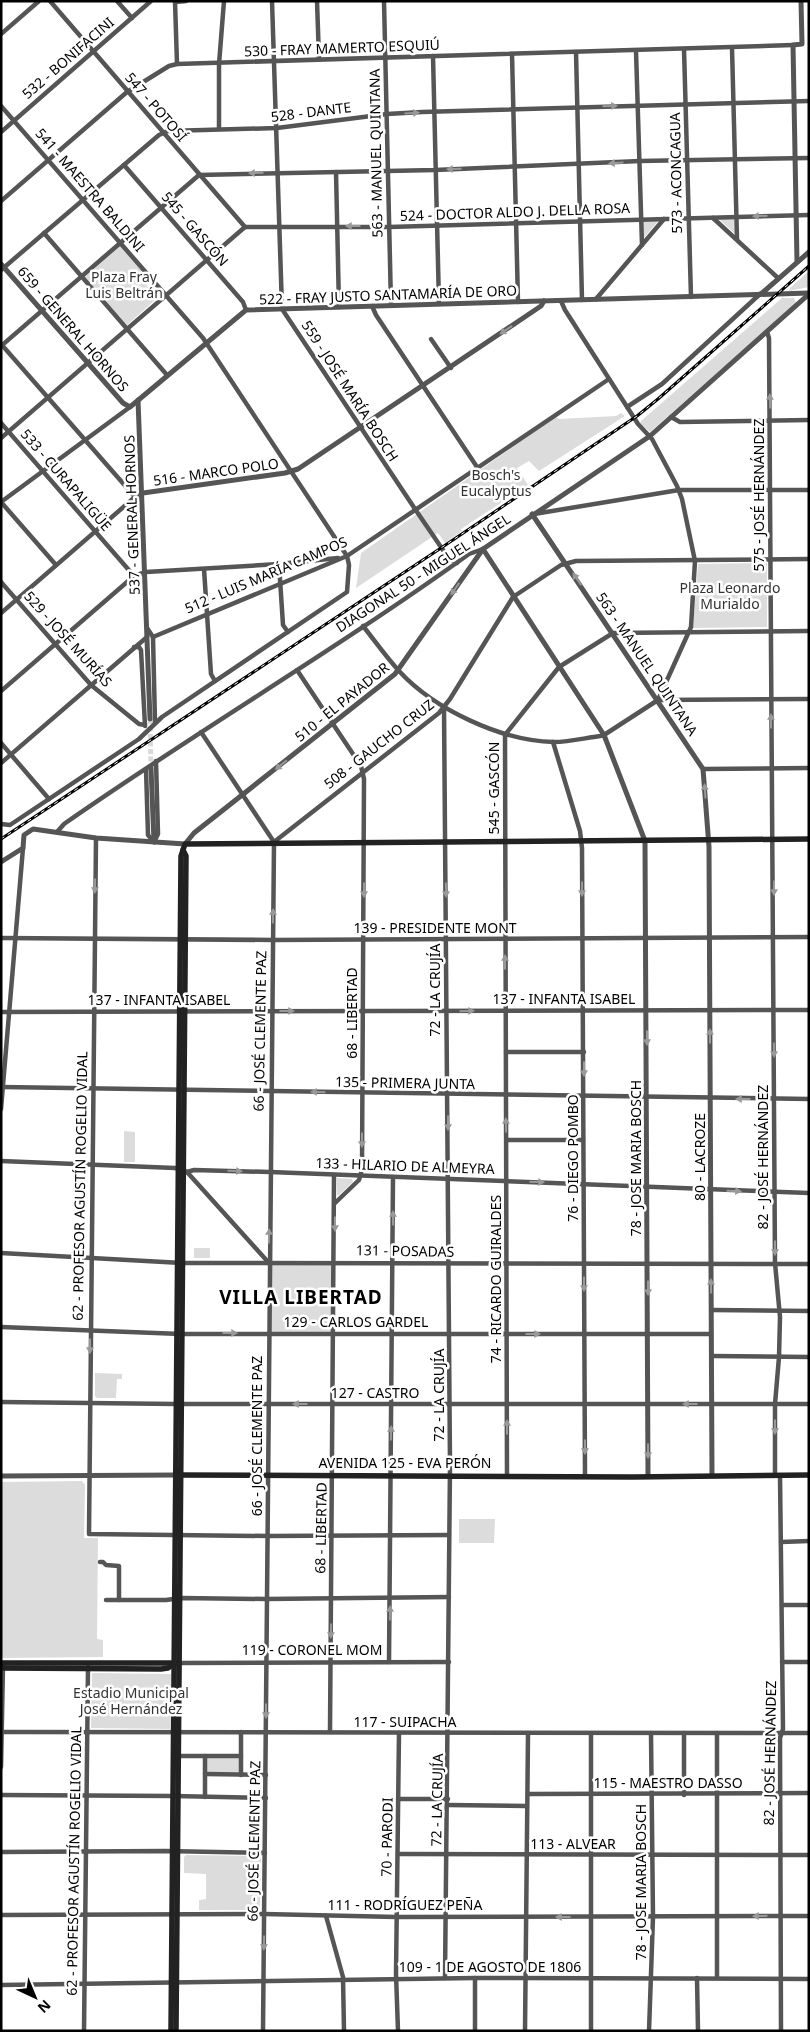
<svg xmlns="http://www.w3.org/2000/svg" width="810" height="2032" font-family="'Noto Sans',sans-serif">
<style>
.green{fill:#dcdcdc}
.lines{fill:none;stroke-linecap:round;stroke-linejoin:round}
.tertiary-tunnel{stroke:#d9d9d9;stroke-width:5;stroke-dasharray:5 2.5;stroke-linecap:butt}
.minor{stroke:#555;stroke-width:4.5}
.tertiary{stroke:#555;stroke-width:5}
.secondary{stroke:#222;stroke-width:5.5}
.rail-casing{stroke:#000;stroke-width:3}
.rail{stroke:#fff;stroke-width:1;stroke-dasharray:4;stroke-linecap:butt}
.oneway{fill:#999}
.labels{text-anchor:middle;stroke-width:5;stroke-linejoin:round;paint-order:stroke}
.street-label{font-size:14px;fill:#000;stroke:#fff}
.park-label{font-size:14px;fill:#333;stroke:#fff}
.district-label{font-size:19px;font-weight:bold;letter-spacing:1px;fill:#000;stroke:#fff}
</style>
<rect width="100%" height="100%" fill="#fff"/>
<g class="green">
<polygon points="660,219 643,239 643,221"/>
<polygon points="719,219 734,219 735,234"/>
<polygon points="121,245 163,293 127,325 85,277"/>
<polygon points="809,271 809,287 789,291 790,288"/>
<polygon points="782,298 794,298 796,303 650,432 640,423 641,421"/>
<polygon points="621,413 625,416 539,471 529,461 517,468 528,485 461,529 462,531 445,543 438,533 356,588 361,553 556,417 559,419 616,416"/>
<polygon points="767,563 767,627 693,628 698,564"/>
<polygon points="124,1131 135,1132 135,1162 124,1162"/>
<polygon points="337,1178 352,1179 353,1182 339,1195 337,1195"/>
<rect x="194" y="1248" width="16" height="10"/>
<polygon points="334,1262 333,1333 269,1333 269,1263"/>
<polygon points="95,1373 122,1374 122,1379 117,1379 116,1398 97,1398 95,1396"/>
<polygon points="82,1481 85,1485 84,1538 98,1538 97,1639 103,1640 103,1657 1,1658 1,1482"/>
<polygon points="459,1519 495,1519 494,1543 459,1543"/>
<polygon points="92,1673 171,1674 170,1729 91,1728"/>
<polygon points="207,1758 239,1758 239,1772 206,1772"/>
<polygon points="186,1855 259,1856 261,1858 260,1908 258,1910 199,1910 199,1900 206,1899 206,1874 184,1873 184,1857"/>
</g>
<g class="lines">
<polyline class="tertiary-tunnel" points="150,719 151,768"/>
<g class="minor">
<polyline points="50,1 245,227"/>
<polyline points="117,1 132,18"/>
<polyline points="175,1 177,64"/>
<polyline points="272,1 282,309 415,509 443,550 450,559 457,563"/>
<polyline points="317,1 319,59"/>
<polyline points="384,1 391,305"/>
<polyline points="175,2 186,1"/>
<polyline points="1,34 39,1"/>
<polyline points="732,48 737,239"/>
<polyline points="684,49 691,297"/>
<polyline points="636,51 642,245"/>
<polyline points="576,52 582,300"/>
<polyline points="512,54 518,302"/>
<polyline points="433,56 439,304"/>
<polyline points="1,106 203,338 347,556 349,565 347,592 162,717 139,739 10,825 1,824"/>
<polyline points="219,129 219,64 224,1"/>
<polyline points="1,132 151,1"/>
<polyline points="124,165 243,302 246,310"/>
<polyline points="336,172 339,307"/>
<polyline points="1,201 127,92 169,66 177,64 793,45"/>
<polyline points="713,218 778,278"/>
<polyline points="44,233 167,375"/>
<polyline points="1,270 159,135 168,131 277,128 387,114 422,112 809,101"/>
<polyline points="596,299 664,219"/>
<polyline points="561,301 565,310 638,424 652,439 677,486 682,499 695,561 691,627 658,700"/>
<polyline points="372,306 376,315 477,467"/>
<polyline points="767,332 769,338 775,1263 780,1317 779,1357 775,1404 775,1475"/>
<polyline points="431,339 451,368"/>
<polyline points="1,344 135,497"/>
<polyline points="1,346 199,175 435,170 640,161 809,158"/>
<polyline points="627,407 662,384 760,294"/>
<polyline points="671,417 680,422 809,420"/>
<polyline points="1,423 134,576"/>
<polyline points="1,438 245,227 389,227 809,215"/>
<polyline points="534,514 679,490 809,490"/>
<polyline points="279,564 283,625 288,632"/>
<polyline points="56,565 1,502 130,407"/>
<polyline points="204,569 211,674 215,681"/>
<polyline points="1,582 91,685 139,724 145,725"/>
<polyline points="1,613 135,497 143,493"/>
<path d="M 363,626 C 375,641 386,657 399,671 C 434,709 501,741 554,742 C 569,742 585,738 600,736 L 604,735 L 658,700 L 809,699"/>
<polyline points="147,628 153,637 155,722"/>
<polyline points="153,637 347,556 609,379"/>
<polyline points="134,647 139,647 141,650 145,726"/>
<polyline points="297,670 361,766 364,779 362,1169 359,1180 335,1203"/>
<polyline points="1,691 134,576 146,572 279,564 338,558"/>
<polyline points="444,707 450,1466 445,1978"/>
<polyline points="201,732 274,842"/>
<polyline points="553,742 580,831 582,848 585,1476"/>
<polyline points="1,743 49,799"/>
<polyline points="1,763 147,637"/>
<polyline points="146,769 148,835 154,842 158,834 156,761"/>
<polyline points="703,769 809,768"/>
<path d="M 57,832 L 64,824 C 197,731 337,649 469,554 L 483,549"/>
<polyline points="96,838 89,1534 267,1536 449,1535"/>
<polyline points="274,842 439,713 450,699 513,597 561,565 576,561 809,559"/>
<polyline points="1,938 273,940 809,937"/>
<polyline points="1,1012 809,1010"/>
<polyline points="506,1052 584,1052"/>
<polyline points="1,1087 809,1099"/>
<polyline points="1,1109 23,848"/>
<polyline points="507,1140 583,1140"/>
<polyline points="1,1161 175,1168 187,1172 194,1170 270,1172 809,1193"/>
<polyline points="187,1172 269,1263"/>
<polyline points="1,1253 182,1263 809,1264"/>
<polyline points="712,1310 809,1311"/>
<polyline points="1,1327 181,1334 711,1334"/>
<polyline points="712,1356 809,1357"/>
<polyline points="1,1402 176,1404 809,1404"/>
<polyline points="780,1475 783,1729 780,1738 781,2031"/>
<polyline points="507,1476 505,735 559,667 613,633 809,631"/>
<polyline points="781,1542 809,1541"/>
<polyline points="100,1562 103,1562 106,1565 119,1566 119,1600 166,1600 181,1598 266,1599 449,1597"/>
<polyline points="106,1600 119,1600"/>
<polyline points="782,1605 809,1605"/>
<polyline points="389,1662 393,1177"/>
<polyline points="782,1662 809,1662"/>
<polyline points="178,1663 449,1662"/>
<polyline points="1,1732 809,1733"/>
<polyline points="330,1732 334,1175"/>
<polyline points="684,1733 684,1795"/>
<polyline points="717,1733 717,1978"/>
<polyline points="180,1756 241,1756"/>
<polyline points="1,1767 3,1666"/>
<polyline points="205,1774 266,1775"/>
<polyline points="241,1775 241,1732"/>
<polyline points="528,1794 809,1793"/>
<polyline points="1,1795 174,1796 266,1798"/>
<polyline points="205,1797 205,1756"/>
<polyline points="398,1799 448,1799"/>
<polyline points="448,1805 527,1806"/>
<polyline points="1,1852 165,1851 265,1853"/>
<polyline points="398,1854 809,1855"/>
<polyline points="1,1915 264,1914 397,1917 809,1916"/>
<polyline points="326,1916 343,1977 344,2031"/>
<polyline points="697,1978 698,2031"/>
<polyline points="1,1985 475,1978 809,1979"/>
<polyline points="84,2031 88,1667"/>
<polyline points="263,2031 274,842"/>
<polyline points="398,2031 396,1974 399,1733"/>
<polyline points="475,2031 475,1978"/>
<polyline points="525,2031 528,1734"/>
<polyline points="591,2031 591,1734"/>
<polyline points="649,2031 653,1917 651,1733"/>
</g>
<g class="tertiary">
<polyline points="797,262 793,45 802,44 801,1"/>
<polyline points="1,264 123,403 130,407 246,310 809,293"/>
<polyline points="761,294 809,252"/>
<polyline points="138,400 150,719"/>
<polyline points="143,493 285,473 298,469 541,306 544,301"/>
<polyline points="532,514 703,769 709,847 712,1475"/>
<polyline points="483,549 604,735 645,841 648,1476"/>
<polyline points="151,768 154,842"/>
<polyline points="1,862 23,848 24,835 33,829 96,838 185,844 194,833 395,674 483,549 650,436 809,294"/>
<polyline points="1,1476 176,1475"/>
</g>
<g class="secondary">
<polyline points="178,1475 633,1477 809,1475"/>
<polyline points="1,1663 175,1663"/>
<polyline points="1,1668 161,1669 168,1668 175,1663"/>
<polyline points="171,2031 181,856 185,844 809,839"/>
<polyline points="176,2031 186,856 183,850"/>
</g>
<defs>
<polyline id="rail" points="1,839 441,548 637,416 658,399 809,266"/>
</defs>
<use href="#rail" class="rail-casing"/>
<use href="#rail" class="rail"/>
</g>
<defs><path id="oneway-solid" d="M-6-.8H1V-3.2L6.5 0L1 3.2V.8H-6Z" transform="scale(1.25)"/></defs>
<g class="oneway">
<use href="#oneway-solid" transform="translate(610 106) rotate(-2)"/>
<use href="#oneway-solid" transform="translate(412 113) rotate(-3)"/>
<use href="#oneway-solid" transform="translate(616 163) rotate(177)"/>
<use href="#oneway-solid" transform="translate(454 169) rotate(178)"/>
<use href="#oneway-solid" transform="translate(256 173) rotate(179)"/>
<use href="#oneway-solid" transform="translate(760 216) rotate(178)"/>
<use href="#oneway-solid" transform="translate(353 226) rotate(-180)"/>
<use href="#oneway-solid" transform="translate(506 330) rotate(146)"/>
<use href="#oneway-solid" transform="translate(770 401) rotate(-91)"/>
<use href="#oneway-solid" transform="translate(577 579) rotate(-124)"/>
<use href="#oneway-solid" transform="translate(455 589) rotate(125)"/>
<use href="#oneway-solid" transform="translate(771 721) rotate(-90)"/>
<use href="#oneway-solid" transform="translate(281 765) rotate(141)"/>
<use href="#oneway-solid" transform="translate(705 791) rotate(-94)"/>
<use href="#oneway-solid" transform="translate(95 886) rotate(91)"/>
<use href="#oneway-solid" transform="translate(774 888) rotate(90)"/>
<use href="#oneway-solid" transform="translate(582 889) rotate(90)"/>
<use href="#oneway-solid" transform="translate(364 890) rotate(90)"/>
<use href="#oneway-solid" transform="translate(446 890) rotate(89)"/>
<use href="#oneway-solid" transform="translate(273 916) rotate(-89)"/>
<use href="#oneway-solid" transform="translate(505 962) rotate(-90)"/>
<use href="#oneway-solid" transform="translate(287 1011)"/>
<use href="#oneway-solid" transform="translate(467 1011) rotate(-1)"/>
<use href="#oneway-solid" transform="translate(710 1036) rotate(-90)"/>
<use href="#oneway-solid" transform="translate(647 1038) rotate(90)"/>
<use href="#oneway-solid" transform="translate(774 1050) rotate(89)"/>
<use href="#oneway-solid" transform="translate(584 1069) rotate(90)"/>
<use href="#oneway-solid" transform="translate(318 1092) rotate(-179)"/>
<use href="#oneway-solid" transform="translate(743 1099) rotate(-180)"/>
<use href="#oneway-solid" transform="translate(448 1123) rotate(90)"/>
<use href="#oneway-solid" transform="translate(506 1125) rotate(-91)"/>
<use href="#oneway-solid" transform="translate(362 1140) rotate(90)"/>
<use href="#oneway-solid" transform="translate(235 1171) rotate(2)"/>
<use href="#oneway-solid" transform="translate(537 1182) rotate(2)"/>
<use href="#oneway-solid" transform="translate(734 1191) rotate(2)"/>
<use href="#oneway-solid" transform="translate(393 1218) rotate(-90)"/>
<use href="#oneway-solid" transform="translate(335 1224) rotate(90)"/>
<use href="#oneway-solid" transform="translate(269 1236) rotate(-89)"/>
<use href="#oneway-solid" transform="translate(775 1248) rotate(90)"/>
<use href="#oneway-solid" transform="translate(584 1284) rotate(90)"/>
<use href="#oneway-solid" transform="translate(711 1286) rotate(-91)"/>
<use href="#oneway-solid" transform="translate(648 1288) rotate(90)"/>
<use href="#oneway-solid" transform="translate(230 1333)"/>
<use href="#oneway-solid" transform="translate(533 1334)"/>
<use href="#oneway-solid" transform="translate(90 1346) rotate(90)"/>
<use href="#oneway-solid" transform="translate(300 1404) rotate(-180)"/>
<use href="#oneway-solid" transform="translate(690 1404) rotate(-180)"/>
<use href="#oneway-solid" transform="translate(507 1427) rotate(-90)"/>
<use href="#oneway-solid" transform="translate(775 1427) rotate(90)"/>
<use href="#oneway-solid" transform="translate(391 1433) rotate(-89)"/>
<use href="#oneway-solid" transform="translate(585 1447) rotate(90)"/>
<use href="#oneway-solid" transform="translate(648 1451) rotate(90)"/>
<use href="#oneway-solid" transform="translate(390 1613) rotate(-89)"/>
<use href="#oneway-solid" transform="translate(331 1631) rotate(91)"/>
<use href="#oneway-solid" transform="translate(266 1711) rotate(90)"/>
<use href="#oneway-solid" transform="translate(760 1916) rotate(179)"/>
<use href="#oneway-solid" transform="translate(563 1917) rotate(180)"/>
<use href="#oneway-solid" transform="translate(264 1943) rotate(91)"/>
</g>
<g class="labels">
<g class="street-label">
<text transform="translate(342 48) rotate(-2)" y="5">530 - FRAY MAMERTO ESQUIÚ</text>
<text transform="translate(68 58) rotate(-41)" y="5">532 - BONIFACINI</text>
<text transform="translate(156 107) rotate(49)" y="5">547 - POTOSÍ</text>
<text transform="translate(311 112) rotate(-7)" y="5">528 - DANTE</text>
<text transform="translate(376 153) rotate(-91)" y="5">563 - MANUEL QUINTANA</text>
<text transform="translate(676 173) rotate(-91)" y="5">573 - ACONCAGUA</text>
<text transform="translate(90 190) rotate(49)" y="5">541 - MAESTRA BALDINI</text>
<text transform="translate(515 212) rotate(-2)" y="5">524 - DOCTOR ALDO J. DELLA ROSA</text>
<text transform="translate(195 229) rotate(49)" y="5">545 - GASCÓN</text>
<text transform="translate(388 295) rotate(-2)" y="5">522 - FRAY JUSTO SANTAMARÍA DE ORO</text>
<text transform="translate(73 329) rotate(49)" y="5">659 - GENERAL HORNOS</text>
<text transform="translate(350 391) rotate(57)" y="5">559 - JOSÉ MARÍA BOSCH</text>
<text transform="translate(216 472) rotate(-8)" y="5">516 - MARCO POLO</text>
<text transform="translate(66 480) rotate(49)" y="5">533 - CURAPALIGÜE</text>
<text transform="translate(759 495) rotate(-90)" y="5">575 - JOSÉ HERNÁNDEZ</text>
<text transform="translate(132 515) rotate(-92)" y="5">537 - GENERAL HORNOS</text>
<text transform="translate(423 573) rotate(-33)" y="5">DIAGONAL 50 - MIGUEL ÁNGEL</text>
<text transform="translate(266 575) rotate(-23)" y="5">512 - LUIS MARÍA CAMPOS</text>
<text transform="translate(68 639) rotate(48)" y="5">529 - JOSÉ MURÍAS</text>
<text transform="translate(647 664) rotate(56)" y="5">563 - MANUEL QUINTANA</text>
<text transform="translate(342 702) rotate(-39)" y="5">510 - EL PAYADOR</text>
<text transform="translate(379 744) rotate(-38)" y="5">508 - GAUCHO CRUZ</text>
<text transform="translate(494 788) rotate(-90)" y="5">545 - GASCÓN</text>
<text x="435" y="933">139 - PRESIDENTE MONT</text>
<text transform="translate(435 990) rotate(-90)" y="5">72 - LA CRUJÍA</text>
<text x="564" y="1004">137 - INFANTA ISABEL</text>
<text x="159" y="1005">137 - INFANTA ISABEL</text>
<text transform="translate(352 1013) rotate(-90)" y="5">68 - LIBERTAD</text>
<text transform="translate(260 1031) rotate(-89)" y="5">66 - JOSÉ CLEMENTE PAZ</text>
<text transform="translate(405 1083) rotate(1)" y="5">135 - PRIMERA JUNTA</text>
<text transform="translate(700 1157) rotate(-90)" y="5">80 - LACROZE</text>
<text transform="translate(763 1157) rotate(-90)" y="5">82 - JOSÉ HERNÁNDEZ</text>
<text transform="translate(573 1158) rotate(-90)" y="5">76 - DIEGO POMBO</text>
<text transform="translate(636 1158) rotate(-90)" y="5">78 - JOSE MARIA BOSCH</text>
<text transform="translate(405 1166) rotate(2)" y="5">133 - HILARIO DE ALMEYRA</text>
<text transform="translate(80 1186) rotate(-89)" y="5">62 - PROFESOR AGUSTÍN ROGELIO VIDAL</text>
<text transform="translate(405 1251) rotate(1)" y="5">131 - POSADAS</text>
<text transform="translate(496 1279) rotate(-90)" y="5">74 - RICARDO GUIRALDES</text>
<text x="356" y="1327">129 - CARLOS GARDEL</text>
<text x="375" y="1398">127 - CASTRO</text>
<text transform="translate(439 1395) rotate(-90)" y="5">72 - LA CRUJÍA</text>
<text transform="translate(257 1436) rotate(-90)" y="5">66 - JOSÉ CLEMENTE PAZ</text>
<text x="405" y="1468">AVENIDA 125 - EVA PERÓN</text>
<text transform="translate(321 1528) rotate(-89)" y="5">68 - LIBERTAD</text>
<text x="312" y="1655">119 - CORONEL MOM</text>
<text x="405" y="1727">117 - SUIPACHA</text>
<text transform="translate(770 1753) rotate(-89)" y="5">82 - JOSÉ HERNÁNDEZ</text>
<text x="668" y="1788">115 - MAESTRO DASSO</text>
<text transform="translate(437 1800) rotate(-89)" y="5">72 - LA CRUJÍA</text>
<text transform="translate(387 1837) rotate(-89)" y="5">70 - PARODI</text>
<text transform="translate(254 1841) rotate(-89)" y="5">66 - JOSÉ CLEMENTE PAZ</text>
<text x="573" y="1849">113 - ALVEAR</text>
<text transform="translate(74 1861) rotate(-89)" y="5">62 - PROFESOR AGUSTÍN ROGELIO VIDAL</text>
<text transform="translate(641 1882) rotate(-90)" y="5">78 - JOSE MARIA BOSCH</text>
<text x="405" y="1910">111 - RODRÍGUEZ PEÑA</text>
<text x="490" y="1972">109 - 1 DE AGOSTO DE 1806</text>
</g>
<g class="park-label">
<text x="124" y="282">Plaza Fray<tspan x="124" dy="16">Luis Beltrán</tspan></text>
<text x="496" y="480">Bosch's<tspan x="496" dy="16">Eucalyptus</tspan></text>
<text x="730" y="593">Plaza Leonardo<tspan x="730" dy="16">Murialdo</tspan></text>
<text x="131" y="1698">Estadio Municipal<tspan x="131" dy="16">José Hernández</tspan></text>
</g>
<g class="district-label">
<text x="301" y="1304">VILLA LIBERTAD</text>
</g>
</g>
<rect width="810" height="2032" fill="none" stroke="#000000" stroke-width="5"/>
<g transform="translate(35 1997) rotate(136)" stroke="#ffffff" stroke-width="4" paint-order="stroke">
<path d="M0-4L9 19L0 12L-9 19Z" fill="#000000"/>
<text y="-8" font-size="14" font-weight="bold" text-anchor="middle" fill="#000000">N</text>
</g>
</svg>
